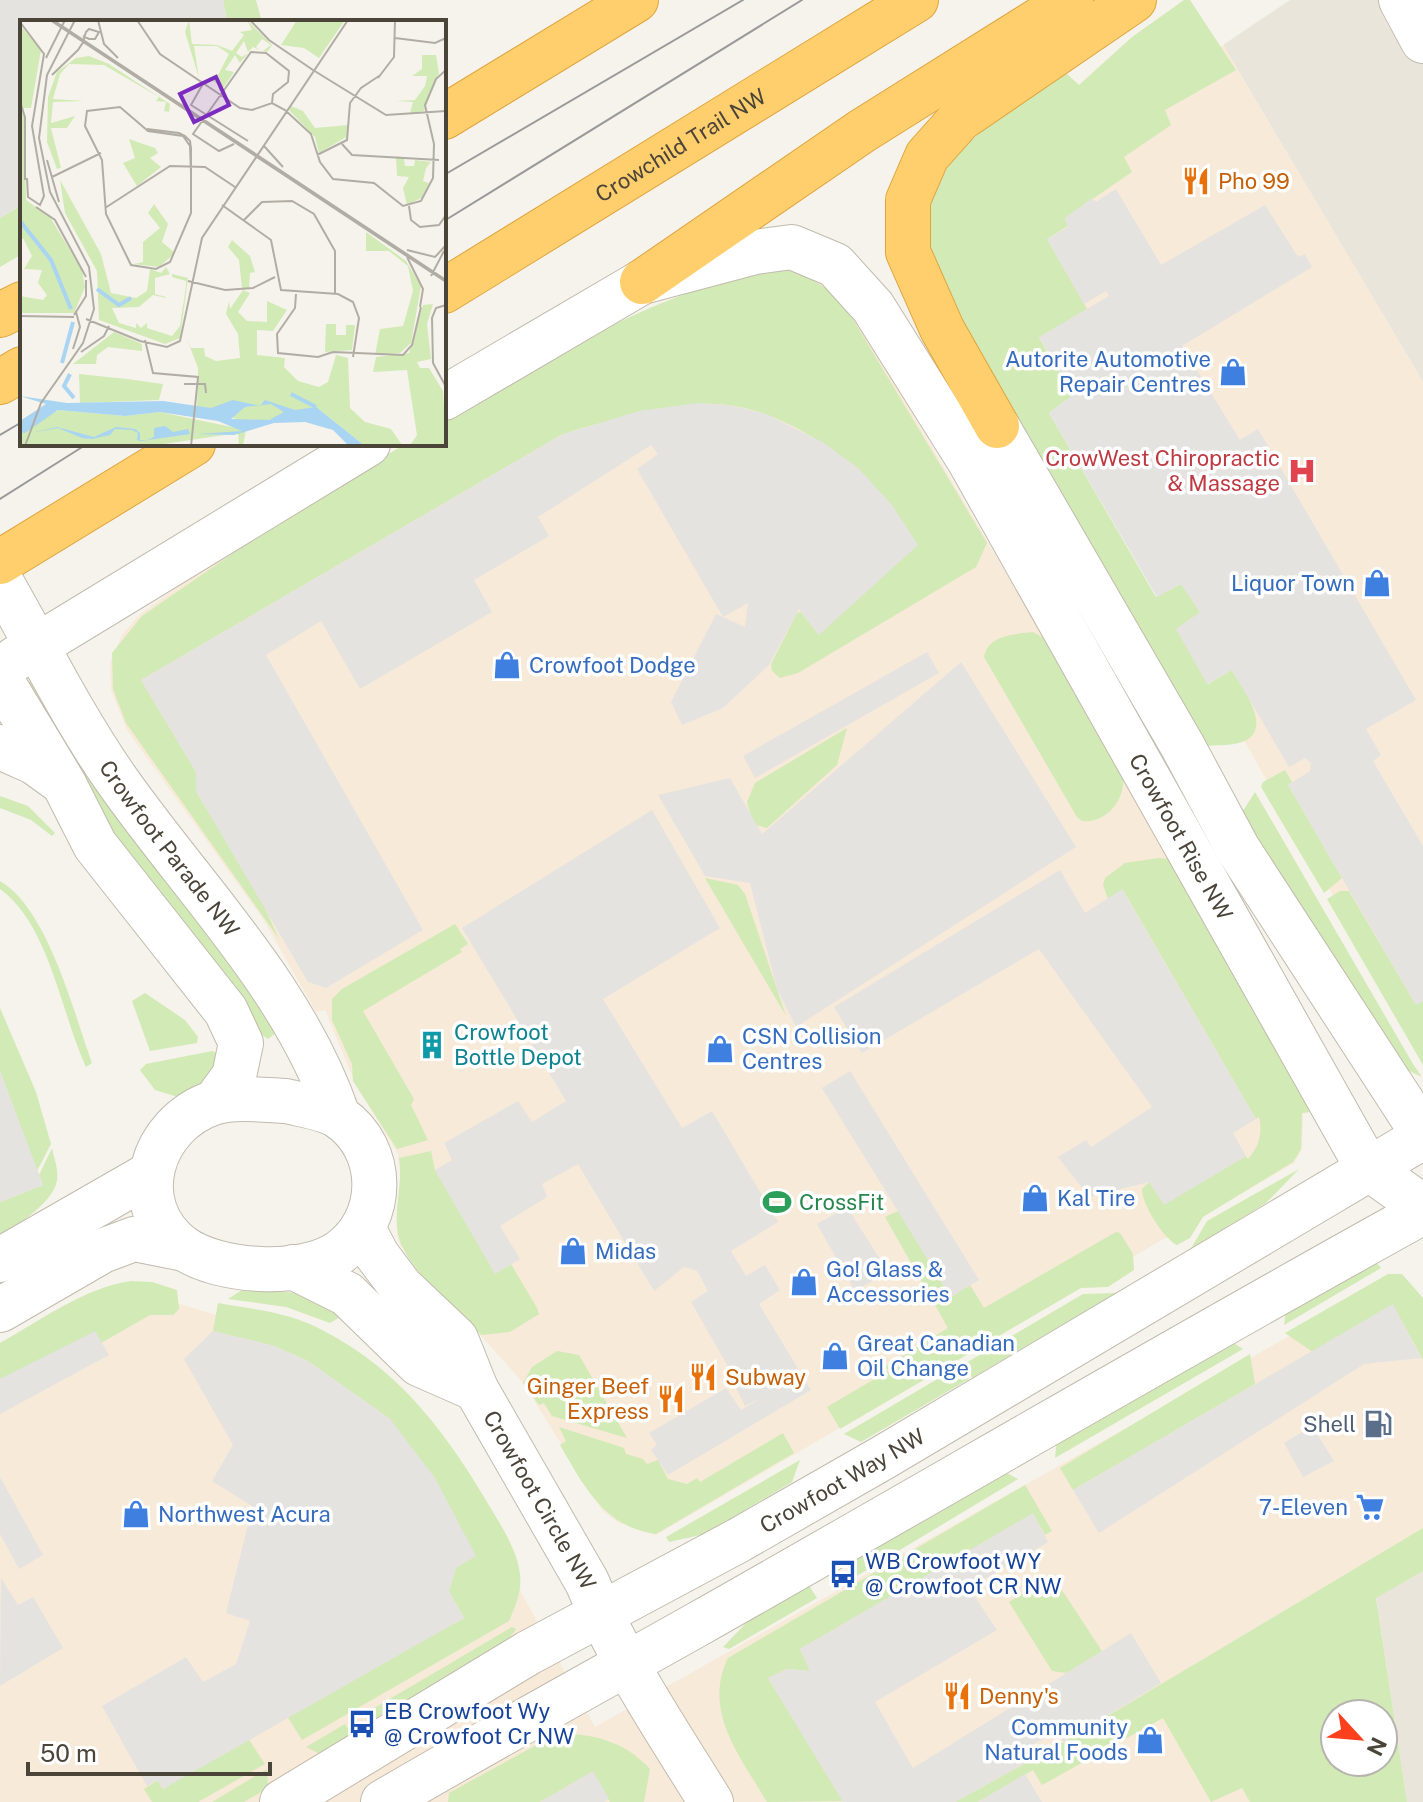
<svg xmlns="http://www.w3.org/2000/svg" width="1423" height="1802" font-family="'Public Sans',sans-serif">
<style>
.residential{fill:#eae5da}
.commercial{fill:#f7ead8}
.green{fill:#d2eab5;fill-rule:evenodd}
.parking{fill:#e5e3e0;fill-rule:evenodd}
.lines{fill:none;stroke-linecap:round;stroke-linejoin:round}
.minor-casing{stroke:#c2bbae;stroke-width:46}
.highway-casing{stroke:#e0a43c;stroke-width:46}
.minor{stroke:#fff;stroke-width:44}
.highway{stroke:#ffcf6e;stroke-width:44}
.tram{stroke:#9a9a9a;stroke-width:2}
.labels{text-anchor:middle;stroke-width:7;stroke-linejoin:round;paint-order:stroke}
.street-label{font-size:22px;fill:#4b4439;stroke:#fff}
.food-label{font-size:22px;fill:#c56008;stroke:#fff;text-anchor:start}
.shop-label{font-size:22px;fill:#366cbe;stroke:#fff;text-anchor:start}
.health-label{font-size:22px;fill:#be3a42;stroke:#fff;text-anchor:end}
.culture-label{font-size:22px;fill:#0d838f;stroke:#fff;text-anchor:start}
.leisure-label{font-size:22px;fill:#27864d;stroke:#fff;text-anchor:start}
.service-label{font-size:22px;fill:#4e5e75;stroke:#fff;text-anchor:end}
.transit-label{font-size:22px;fill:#164399;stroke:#fff;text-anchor:start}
.inset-river{fill:none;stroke:#a9d4f2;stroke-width:4}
.inset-road{fill:none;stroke:#b2ada4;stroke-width:2}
.view{fill:#7b2cbf;fill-opacity:0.15;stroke:#7b2cbf;stroke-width:4}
.inset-edge{fill:none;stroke:#4b4439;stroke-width:4}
</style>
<rect width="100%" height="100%" fill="#f6f3ec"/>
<g class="residential">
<polygon points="1290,0 1423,0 1423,382 1223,45"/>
<polygon points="1423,1571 1423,1802 1407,1802 1376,1597"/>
</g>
<g class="commercial">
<polygon points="1223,45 1423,382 1423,1053 962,248"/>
<polygon points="775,268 805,273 831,289 857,320 1281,1040 1310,1112 1303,1114 1302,1149 1294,1163 656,1535 617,1522 602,1510 524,1384 400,1245 397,1234 402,1184 398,1154 356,1085 325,1010 316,1012 263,919 127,730 111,690 110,663 122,635 140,614 200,571 408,444 444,444"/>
<polygon points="1389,1280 1423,1353 1423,1528 1178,1674 1250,1802 0,1802 0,1344 131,1289 333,1351 455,1472 595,1727"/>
</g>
<g class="green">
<polygon points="223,0 256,0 262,22 227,22"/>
<path d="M 1184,0 L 1190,0 L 1236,70 L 1165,110 L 1171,125 L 1124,157 L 1132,172 L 1065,218 L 1068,226 L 1047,239 L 1087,309 L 1039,338 L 1073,395 L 1049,413 L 1156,597 L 1181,584 L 1200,612 L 1208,684 L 1232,670 C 1242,688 1275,730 1242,742 C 1231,746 1215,745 1203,746 C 1159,671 1114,596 1070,521 C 1031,454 916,283 926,210 C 935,151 1021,104 1066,73 L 1079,85 L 1132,37 Z"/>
<polygon points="22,205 22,254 0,267 0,218"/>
<path d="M 785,269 L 806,276 L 830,291 L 848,311 L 987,543 L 976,567 L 798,673 L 780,678 L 772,671 L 771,664 L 797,613 L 801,612 L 819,635 L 859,469 C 812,434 760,400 698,404 C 680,405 661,411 644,414 C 615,420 588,425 561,435 L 141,680 L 196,772 L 196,791 L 263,904 L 279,939 L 126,723 L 113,689 L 112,653 L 142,616 L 299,508 L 405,444 L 444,444 L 444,420 C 551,359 661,285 785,269 Z"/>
<path d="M 1033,632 L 1042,637 L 1123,776 C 1126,799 1106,824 1082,821 L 1077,817 L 984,657 C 988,635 1014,634 1033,632 Z"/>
<polygon points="31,681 212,934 277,1032 268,1039 258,1032 104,820 27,683"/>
<polygon points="847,728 837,765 767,828 753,824 747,802 755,783"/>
<polygon points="1285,770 1292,782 1288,785 1342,878 1324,893 1261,787 1263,782"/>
<polygon points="1255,792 1413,1064 1422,1077 1399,1066 1241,814"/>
<polygon points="0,796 28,806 55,833 52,836 31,820 0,808"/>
<path d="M 1158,858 L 1173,859 L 1294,1067 L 1309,1112 L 1302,1113 L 1301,1149 L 1293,1162 L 1203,1217 L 1190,1238 L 1177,1245 C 1163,1238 1142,1204 1142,1189 L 1149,1182 L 1164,1204 L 1246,1156 L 1248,1159 C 1259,1147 1263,1133 1259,1117 L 1256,1119 L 1123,890 L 1108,899 L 1103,885 L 1105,878 L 1125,863 Z"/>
<polygon points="705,878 738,885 745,894 786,1016"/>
<path d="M 0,881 C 48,909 73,1011 92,1063 L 86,1067 C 61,1013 49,924 0,889 Z"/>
<polygon points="1340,891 1349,891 1416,1005 1423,1001 1423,1065 1327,899"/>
<polygon points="455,924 468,944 460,949 462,952 363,1011 414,1099 411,1105 428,1140 397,1149 353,1081 352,1064 332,1020 332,999 342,989"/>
<polygon points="145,993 185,1020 198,1037 197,1043 150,1051 132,1001"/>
<polygon points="0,1008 36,1092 51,1144 37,1171 0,1071"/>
<polygon points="212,1051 219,1054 206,1085 178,1097 155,1090 140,1070 146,1064"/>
<path d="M 52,1148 C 54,1158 59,1171 57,1181 C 52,1204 18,1224 0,1236 L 0,1202 L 43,1185 L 39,1175 Z"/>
<path d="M 431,1151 L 435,1170 L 495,1273 L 511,1264 L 537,1308 L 539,1314 L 510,1332 L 481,1335 C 456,1309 398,1263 397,1227 C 395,1204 403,1182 399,1158 Z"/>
<polygon points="1299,1169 1266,1203 1190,1250 1207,1221"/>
<polygon points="898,1211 951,1297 970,1285 984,1308 1116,1232 1120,1233 1133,1254 1134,1270 1108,1287 1081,1288 840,1429 827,1407 888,1371 886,1366 948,1328 885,1217"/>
<polygon points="1375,1261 1381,1268 1284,1325 1287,1303"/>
<polygon points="1388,1274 1402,1274 1423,1298 1423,1360 1393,1305 1320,1357 1285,1333"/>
<path d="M 131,1281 L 152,1282 L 177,1290 L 179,1309 L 173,1315 L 150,1315 L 101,1343 L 95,1332 L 0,1379 L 0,1343 C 42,1320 83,1288 131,1281 Z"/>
<polygon points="242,1290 304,1293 342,1316 330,1323 286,1307 228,1299"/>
<polygon points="1116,1293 972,1378 966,1363 1083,1294"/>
<path d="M 218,1303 C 256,1310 290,1312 324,1331 C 401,1371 447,1434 490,1507 C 502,1527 517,1550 520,1574 C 522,1591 516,1605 509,1621 L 302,1740 L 287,1716 L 464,1618 L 449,1591 L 456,1568 L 390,1419 L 308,1361 L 274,1346 L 213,1331 Z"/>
<polygon points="1227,1339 1243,1349 1055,1458 1057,1438"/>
<polygon points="557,1351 579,1355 627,1438 552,1416 544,1403 539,1405 523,1383 532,1367"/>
<polygon points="1250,1354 1255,1384 1073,1490 1060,1468"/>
<polygon points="963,1364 969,1379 861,1442 844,1434"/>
<path d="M 559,1427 L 624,1448 L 626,1454 L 643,1459 L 647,1464 L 658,1460 L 668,1479 L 687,1484 L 697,1478 L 700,1482 L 783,1433 L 794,1453 L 656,1534 C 604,1527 584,1486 560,1445 L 566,1441 Z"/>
<polygon points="800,1460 792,1482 705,1534 669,1542 666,1537"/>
<polygon points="1003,1471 1018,1479 855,1577 845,1563"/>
<path d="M 1025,1485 L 1052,1531 L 1045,1535 L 1033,1514 L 800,1649 L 810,1671 L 787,1669 L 768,1678 L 843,1801 L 767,1802 C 741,1758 702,1711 728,1658 Z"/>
<path d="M 1423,1528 L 1423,1571 L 1376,1598 L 1407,1802 L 1250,1802 L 1242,1788 L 1211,1802 L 1163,1718 L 1042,1785 L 1033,1770 L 978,1802 L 955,1802 L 1064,1742 ZM 1335,1714 L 1383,1714 L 1383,1762 L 1335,1762 Z"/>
<polygon points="1052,1575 1102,1651 1067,1673 1052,1671 1009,1602"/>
<polygon points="808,1584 817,1598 729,1649 723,1647 749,1620"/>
<polygon points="512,1627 516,1629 507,1641 391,1717 387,1711 376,1718 371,1710"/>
<polygon points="345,1724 354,1739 324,1756 306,1747"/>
<path d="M 572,1734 C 603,1736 629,1746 650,1769 L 644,1802 L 610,1802 L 592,1772 L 540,1802 L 448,1802 L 449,1793 L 538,1744 Z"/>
<polygon points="248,1738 265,1764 198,1802 152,1802 144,1789 158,1780 163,1789"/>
<polygon points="267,1769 268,1788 244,1802 212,1802"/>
</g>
<g class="parking">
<polygon points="0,0 223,0 227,22 22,22 22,205 0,218"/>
<polygon points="1116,189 1161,265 1265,205 1298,257 1305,254 1312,267 1182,346 1240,440 1258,429 1416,700 1366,729 1381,755 1373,761 1423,846 1423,1001 1416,1005 1288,785 1310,771 1311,763 1305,758 1289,767 1232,670 1207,684 1176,629 1200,612 1181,584 1157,597 1049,413 1073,395 1039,337 1109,296 1106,291 1084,304 1047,239 1068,227 1065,218 1092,198 1096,202"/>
<path d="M 698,403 L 729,405 L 766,414 L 824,443 L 859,469 L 892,505 L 918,545 L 819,635 L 799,609 L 769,665 L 723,708 L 682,725 L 671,702 L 716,614 L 723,617 L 637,469 L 658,454 L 651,445 L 538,517 L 549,536 L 474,580 L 492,612 L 360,689 L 321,621 L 266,655 L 423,930 L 326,988 L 308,982 L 196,791 L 196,772 L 141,680 L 561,435 L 639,411 ZM 748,603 L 745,627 L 723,617 Z"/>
<polygon points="927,652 939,673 755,778 743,756"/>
<polygon points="961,662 1076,847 796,1027 777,989 750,883 705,876 658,795 730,778 762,834"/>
<polygon points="652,810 720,928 603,999 682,1128 712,1111 778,1222 731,1251 746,1276 765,1265 780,1290 759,1304 811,1390 668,1475 651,1450 657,1445 649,1433 726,1388 741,1410 763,1397 745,1406 736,1388 739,1386 691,1302 708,1291 697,1271 684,1267 654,1291 578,1164 542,1184 547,1197 500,1226 520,1259 495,1274 435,1170 452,1160 444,1143 518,1101 532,1122 566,1101 462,928"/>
<polygon points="1060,870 1085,913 1122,889 1256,1119 1233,1133 1246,1156 1164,1205 1149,1182 1089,1197 1058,1157 1086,1140 1091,1147 1152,1107 1039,949 862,1053 834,1007"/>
<polygon points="0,1071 43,1185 0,1202"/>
<polygon points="850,1071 979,1280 951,1297 822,1088"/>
<polygon points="847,1207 888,1272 855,1291 817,1224"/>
<polygon points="1393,1304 1421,1358 1364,1364 1099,1533 1073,1490"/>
<polygon points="95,1331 109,1355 0,1414 0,1379"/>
<polygon points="213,1331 274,1346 308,1361 390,1419 435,1478 476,1556 456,1568 449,1591 464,1618 163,1789 157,1780 147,1786 102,1706 186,1657 203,1682 236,1664 250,1621 226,1613 249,1521 271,1525 260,1511 212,1481 233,1445 184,1359"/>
<polygon points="1312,1426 1334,1461 1303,1477 1284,1443"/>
<polygon points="0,1477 43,1555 19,1569 0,1534"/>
<polygon points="1033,1513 1048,1542 969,1588 997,1630 875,1702 913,1768 1131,1633 1161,1683 1064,1742 1057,1732 1026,1748 1031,1760 955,1802 843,1802 768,1678 787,1669 810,1671 800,1649"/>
<polygon points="1,1578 18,1605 33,1597 63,1648 0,1686"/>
<polygon points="593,1771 609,1799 604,1802 540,1802"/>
<polygon points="1025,1774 1042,1802 978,1802"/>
</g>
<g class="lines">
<defs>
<g id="minor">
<polyline points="1401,0 1423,41"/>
<path id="s1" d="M 444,398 L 642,282 L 755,252 L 792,247 L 835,265 L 873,307 L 969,460 L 1367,1167 L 1423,1207"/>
<polyline points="997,426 1182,745 1238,849 1423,1134"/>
<path id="s2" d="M 0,580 C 38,646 72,716 116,779 C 193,889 294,987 338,1116"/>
<polyline points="15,659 368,444"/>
<polyline points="0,678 64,784 95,845 226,1011 241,1043 234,1076 215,1102"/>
<polyline points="0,747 34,762 59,780"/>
<path d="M 286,1101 C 302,1105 326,1108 339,1117 C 386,1149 386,1219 340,1252 C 303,1278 218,1273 182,1247 C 126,1204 151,1124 213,1103 C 234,1096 265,1100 286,1101 Z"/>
<path id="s3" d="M 363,1228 L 377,1255 L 401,1287 L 456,1339 L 476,1389 L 587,1582 C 619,1660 667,1731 711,1802"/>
<polyline points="0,1260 150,1174"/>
<polyline points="293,1267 347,1294 419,1364 476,1389"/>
<polyline points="0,1310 102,1251 134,1239 184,1249"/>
<path id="s4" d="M 282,1802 L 528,1653 L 739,1540 L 884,1457 L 1423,1137"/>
<path d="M 383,1802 C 487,1741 593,1683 698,1624 C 940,1487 1180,1346 1423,1212"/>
</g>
<g id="highway">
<polyline points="444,117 636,0"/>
<polyline points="642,282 862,131 1071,0"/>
<path id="s5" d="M 444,291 L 916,0"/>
<polyline points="0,315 22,304"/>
<polyline points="0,382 22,369"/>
<polyline points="997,426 942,329 908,252 908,200 927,156 960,119 1134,0"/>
<polyline points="0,562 193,444"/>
</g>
</defs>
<use href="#minor" class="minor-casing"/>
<use href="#highway" class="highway-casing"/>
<use href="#minor" class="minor"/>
<use href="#highway" class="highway"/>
<g class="tram">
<polyline points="444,175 743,0"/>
<polyline points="444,221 802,0"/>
<polyline points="0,435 22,422"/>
<polyline points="0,499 87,444"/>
</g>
</g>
<defs>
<symbol id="restaurant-bare" viewBox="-9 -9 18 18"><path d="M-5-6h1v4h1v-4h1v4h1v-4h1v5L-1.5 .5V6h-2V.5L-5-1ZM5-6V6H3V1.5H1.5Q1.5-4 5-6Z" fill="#e8710a" stroke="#fff" stroke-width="2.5" paint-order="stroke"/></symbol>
<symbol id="shop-bare" viewBox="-9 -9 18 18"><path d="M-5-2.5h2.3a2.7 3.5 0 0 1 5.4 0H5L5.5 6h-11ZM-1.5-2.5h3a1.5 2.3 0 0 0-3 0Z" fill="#3f7fe0" stroke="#fff" stroke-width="2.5" paint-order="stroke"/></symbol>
<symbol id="hospital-bare" viewBox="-9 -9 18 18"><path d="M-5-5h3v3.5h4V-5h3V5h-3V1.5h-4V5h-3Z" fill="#e0444e" stroke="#fff" stroke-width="2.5" paint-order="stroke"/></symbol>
<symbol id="building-bare" viewBox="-9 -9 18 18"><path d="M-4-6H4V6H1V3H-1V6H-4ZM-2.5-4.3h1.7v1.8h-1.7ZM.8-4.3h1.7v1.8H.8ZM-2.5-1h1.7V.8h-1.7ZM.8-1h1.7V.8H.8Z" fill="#0f9aa8" stroke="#fff" stroke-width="2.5" paint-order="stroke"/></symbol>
<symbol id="stadium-bare" viewBox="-9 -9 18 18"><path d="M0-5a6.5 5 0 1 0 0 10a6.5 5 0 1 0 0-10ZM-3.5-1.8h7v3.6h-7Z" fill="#2e9e5b" stroke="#fff" stroke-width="2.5" paint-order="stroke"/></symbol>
<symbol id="fuel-bare" viewBox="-9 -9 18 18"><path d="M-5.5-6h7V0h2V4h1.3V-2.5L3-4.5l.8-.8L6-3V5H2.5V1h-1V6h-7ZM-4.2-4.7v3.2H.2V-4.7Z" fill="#5c6f8a" stroke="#fff" stroke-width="2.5" paint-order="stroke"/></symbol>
<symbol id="supermarket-bare" viewBox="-9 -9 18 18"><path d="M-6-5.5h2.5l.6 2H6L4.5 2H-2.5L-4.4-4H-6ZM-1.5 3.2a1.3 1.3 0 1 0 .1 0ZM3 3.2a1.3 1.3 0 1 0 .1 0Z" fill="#3f7fe0" stroke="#fff" stroke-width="2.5" paint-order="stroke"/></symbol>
<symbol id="bus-bare" viewBox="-9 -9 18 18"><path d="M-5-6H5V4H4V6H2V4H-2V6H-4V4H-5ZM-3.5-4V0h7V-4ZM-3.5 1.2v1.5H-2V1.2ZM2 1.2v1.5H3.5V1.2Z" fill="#1a4fb4" stroke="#fff" stroke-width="2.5" paint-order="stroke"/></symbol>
</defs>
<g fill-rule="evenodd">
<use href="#restaurant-bare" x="1176" y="161" width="40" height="40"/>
<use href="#shop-bare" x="1213" y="352" width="40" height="40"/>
<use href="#hospital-bare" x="1282" y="451" width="40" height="40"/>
<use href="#shop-bare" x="1357" y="563" width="40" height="40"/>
<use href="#shop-bare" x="487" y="645" width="40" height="40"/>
<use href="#building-bare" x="412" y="1025" width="40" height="40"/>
<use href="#shop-bare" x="700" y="1029" width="40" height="40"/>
<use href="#shop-bare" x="1015" y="1178" width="40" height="40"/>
<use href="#stadium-bare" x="757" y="1182" width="40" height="40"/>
<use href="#shop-bare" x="553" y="1231" width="40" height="40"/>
<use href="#shop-bare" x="784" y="1262" width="40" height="40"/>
<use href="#shop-bare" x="815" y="1336" width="40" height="40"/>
<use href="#restaurant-bare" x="683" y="1357" width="40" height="40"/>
<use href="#restaurant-bare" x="651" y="1379" width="40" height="40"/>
<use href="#fuel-bare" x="1358" y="1404" width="40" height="40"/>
<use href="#supermarket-bare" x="1350" y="1487" width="40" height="40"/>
<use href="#shop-bare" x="116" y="1494" width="40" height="40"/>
<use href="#bus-bare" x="823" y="1554" width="40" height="40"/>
<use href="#restaurant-bare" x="937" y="1676" width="40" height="40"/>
<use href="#bus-bare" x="342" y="1704" width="40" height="40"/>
<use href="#shop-bare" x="1130" y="1720" width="40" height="40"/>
</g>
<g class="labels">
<g class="street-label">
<text dy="8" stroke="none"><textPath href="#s5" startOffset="278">Crowchild Trail NW</textPath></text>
<text dy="8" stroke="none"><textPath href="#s1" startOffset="1100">Crowfoot Rise NW</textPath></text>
<text dy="8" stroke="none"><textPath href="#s2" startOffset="318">Crowfoot Parade NW</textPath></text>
<text dy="8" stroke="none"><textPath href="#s4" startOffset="646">Crowfoot Way NW</textPath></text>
<text dy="8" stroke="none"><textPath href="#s3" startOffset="328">Crowfoot Circle NW</textPath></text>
</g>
<g class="food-label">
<text x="1218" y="189">Pho 99</text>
<text x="725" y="1385">Subway</text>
<text x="649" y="1394" text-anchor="end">Ginger Beef<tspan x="649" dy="25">Express</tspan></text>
<text x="979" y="1704">Denny's</text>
</g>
<g class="shop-label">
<text x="1211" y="367" text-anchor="end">Autorite Automotive<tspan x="1211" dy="25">Repair Centres</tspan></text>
<text x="1355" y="591" text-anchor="end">Liquor Town</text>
<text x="529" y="673">Crowfoot Dodge</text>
<text x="742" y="1044">CSN Collision<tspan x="742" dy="25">Centres</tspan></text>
<text x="1057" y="1206">Kal Tire</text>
<text x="595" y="1259">Midas</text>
<text x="826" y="1277">Go! Glass &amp;<tspan x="826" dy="25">Accessories</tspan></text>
<text x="857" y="1351">Great Canadian<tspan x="857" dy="25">Oil Change</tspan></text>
<text x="1348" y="1515" text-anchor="end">7-Eleven</text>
<text x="158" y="1522">Northwest Acura</text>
<text x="1128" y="1735" text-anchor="end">Community<tspan x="1128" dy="25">Natural Foods</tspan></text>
</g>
<g class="health-label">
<text x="1280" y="466">CrowWest Chiropractic<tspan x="1280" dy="25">&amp; Massage</tspan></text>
</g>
<g class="culture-label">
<text x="454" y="1040">Crowfoot<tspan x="454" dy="25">Bottle Depot</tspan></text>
</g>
<g class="leisure-label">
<text x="799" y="1210">CrossFit</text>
</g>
<g class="service-label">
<text x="1356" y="1432">Shell</text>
</g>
<g class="transit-label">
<text x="865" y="1569">WB Crowfoot WY<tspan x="865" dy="25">@ Crowfoot CR NW</tspan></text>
<text x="384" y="1719">EB Crowfoot Wy<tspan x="384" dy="25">@ Crowfoot Cr NW</tspan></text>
</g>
</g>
<g transform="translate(20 20)">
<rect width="426" height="426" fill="#f6f3ec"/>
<path d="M 169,0 L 172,24 L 197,25 L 212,31 L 224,15 L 220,12 L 232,10 L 227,0 L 252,25 L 247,32 L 243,31 L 251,25 L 242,19 L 236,27 L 240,30 L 233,27 L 228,32 L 224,21 L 216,33 L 222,37 L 228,33 L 220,43 L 215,35 L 205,50 L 214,52 L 201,71 L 198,70 L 202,67 L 188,58 L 198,55 L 209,34 L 197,26 L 174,26 L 179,58 L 165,12 ZM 277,0 L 325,0 L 299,38 L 284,28 L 261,25 ZM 0,5 L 21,30 L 11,88 L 4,88 L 6,180 L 30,197 L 62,250 L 65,267 L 54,293 L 0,293 L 0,276 L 23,280 L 27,275 L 18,263 L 22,250 L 4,249 L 12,236 L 3,218 L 0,223 ZM 402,35 L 416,35 L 419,53 L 404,91 L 390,93 L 393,82 L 376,81 L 395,80 L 405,66 L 407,56 L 392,56 L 402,49 ZM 69,36 L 89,44 L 150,84 L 149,92 L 144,91 L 146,82 L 136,81 L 139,77 L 84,45 L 49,44 L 40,54 L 33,79 L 64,81 L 33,82 L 31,103 L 55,96 L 47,108 L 31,108 L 41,148 L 37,149 L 27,122 L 28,77 L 37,52 L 56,38 ZM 271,86 L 283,91 L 295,108 L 328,105 L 328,116 L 299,133 L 295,117 L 269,90 ZM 109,119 L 135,128 L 138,133 L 130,138 L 141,147 L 117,166 L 103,143 L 115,138 ZM 376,136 L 384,138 L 385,146 L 394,146 L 395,140 L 411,142 L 406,148 L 403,161 L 409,163 L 403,177 L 387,185 L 383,168 L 389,157 L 377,156 ZM 40,160 L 81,234 L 91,273 L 116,278 L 127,271 L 130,249 L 141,253 L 146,247 L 150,254 L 135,258 L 135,274 L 146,277 L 146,278 L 133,275 L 119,287 L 92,288 L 99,303 L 116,308 L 116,303 L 121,308 L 127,303 L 127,308 L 152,316 L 160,306 L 166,266 L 166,261 L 152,257 L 152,254 L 168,258 L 160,318 L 145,324 L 79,300 L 77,251 L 45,193 ZM 134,184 L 148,204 L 142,222 L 155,233 L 139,247 L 114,244 L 123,242 L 123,222 L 140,208 L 128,193 ZM 346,212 L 386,241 L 401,266 L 391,323 L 380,333 L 355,335 L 360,309 L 383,306 L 393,271 L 388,246 L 369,231 L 346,231 ZM 212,220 L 230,236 L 235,252 L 230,253 L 229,268 L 222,268 L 219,240 L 208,227 ZM 223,270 L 230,273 L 218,292 L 227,301 L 247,302 L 247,281 L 267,290 L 253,311 L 237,310 L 237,335 L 265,338 L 264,347 L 278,361 L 299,367 L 308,362 L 316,335 L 328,338 L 330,388 L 345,402 L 371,409 L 382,425 L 391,424 L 397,415 L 387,350 L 353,352 L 356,337 L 389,333 L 403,285 L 413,284 L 407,304 L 411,339 L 397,342 L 400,348 L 409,348 L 423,371 L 426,426 L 345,426 L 301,391 L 229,403 L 177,387 L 178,348 L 167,319 L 171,328 L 184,328 L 185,336 L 196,341 L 220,338 L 218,314 L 206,294 L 209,281 L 210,289 ZM 306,304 L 316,304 L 316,315 L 326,315 L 326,305 L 335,305 L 332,330 L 305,332 ZM 94,312 L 122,324 L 122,331 L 88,327 L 77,335 L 76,344 L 53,344 ZM 59,354 L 107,359 L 143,364 L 139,380 L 60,383 ZM 39,390 L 104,396 L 140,392 L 226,410 L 223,425 L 219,425 L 218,413 L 137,425 L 0,424 L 0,412 Z" fill="#d2eab5"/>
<path d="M 0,376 L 47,383 L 143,381 L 191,388 L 213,380 L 240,386 L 245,380 L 275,390 L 296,387 L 345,426 L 329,426 L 313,410 L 285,402 L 254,403 L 214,415 L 178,414 L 222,411 L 198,401 L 140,392 L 105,396 L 38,390 L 5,413 L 0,412 L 0,401 L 26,384 ZM 251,384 L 264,392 L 249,400 L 211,399 L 225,387 ZM 145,406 L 153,412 L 168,409 L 170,414 L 121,421 L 117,420 L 118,413 L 112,410 L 95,409 L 90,415 L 72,419 L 62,418 L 38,408 L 11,413 L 37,407 L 74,417 L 96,407 L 115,409 L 120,413 L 120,420 L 127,420 L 134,417 L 134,408 Z" fill="#a9d4f2" fill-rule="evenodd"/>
<path class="inset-river" d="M 0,201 L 31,240 L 51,289M 77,269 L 99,285 L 111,278M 42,343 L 53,302M 50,354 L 44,366 L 54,378M 271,374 L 296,387"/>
<path class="inset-road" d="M 30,0 L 426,262M 33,0 L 426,260M 78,0 L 84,24 L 98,38M 117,0 L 140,34 L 220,88 L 232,90 L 252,83 L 265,90 L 291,114 L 300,142 L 313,159 L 354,163 L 383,186 L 401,181 L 413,158 L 414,124 L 405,85 L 416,59 L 426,50M 230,0 L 249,20 L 293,50M 0,2 L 24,34 L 12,106 L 24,176 L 20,185 L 8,177 L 7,158M 375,18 L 415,23 L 426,18M 26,38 L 45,0M 293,50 L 366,95 L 426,91M 32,55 L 58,30 L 62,24 L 63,23 L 65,15 L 66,12 L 69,9 L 79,12 L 75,19 L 69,19 L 63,16M 358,58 L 374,37 L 375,0M 184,62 L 171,85 L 228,121M 0,82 L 5,97 L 5,160M 127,109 L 159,113 L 165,116 L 170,121 L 171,128 L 171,193 L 150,242 L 136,249 L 111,245 L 86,194 L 82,140 L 65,106 L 67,91 L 100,87 L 128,111 L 163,116 L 170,126 L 171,153M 214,124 L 199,131 L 173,114 L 231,32 L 246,33 L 269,51 L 268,62 L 253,74 L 252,83M 322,124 L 332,135 L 419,140M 244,126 L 263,147M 297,135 L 327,120 L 330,83 L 341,68 L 359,56M 27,140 L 39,182M 32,157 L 81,133M 202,185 L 251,220 L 261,270 L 318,274 L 333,282 L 339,298 L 333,337M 389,186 L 391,200 L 400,207 L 419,205 L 426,195M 16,187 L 35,200 L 66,257M 85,188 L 150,146 L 185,147 L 215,167M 223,201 L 242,182 L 272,181 L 294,194 L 315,231 L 315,275M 387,230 L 415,237 L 426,225M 387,237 L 403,269 L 400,287M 411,256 L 424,231M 168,261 L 205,270 L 233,268 L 255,257M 276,274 L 275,288 L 257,314 L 258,333 L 298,337 L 313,332M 426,285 L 416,288 L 412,298 L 413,343 L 426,367M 54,295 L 66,276 L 66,260M 0,296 L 54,297M 66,299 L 120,321 L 147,327 L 160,321 L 182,218 L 328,0M 125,320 L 133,353 L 178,357 L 171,426M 53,329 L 60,307 L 56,292M 61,332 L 84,316 L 89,306M 313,332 L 383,335 L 392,325 L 401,287M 164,364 L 185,364 L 186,373M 5,426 L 21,383 L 63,323 L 74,289 L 69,247 L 30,172 L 19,118 L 27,55 L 55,0"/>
<path class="view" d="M 196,57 L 209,85 L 174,102 L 160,74 Z"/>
<rect width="426" height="426" class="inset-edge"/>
</g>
<g transform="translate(1359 1738) rotate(116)"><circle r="38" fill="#ffffff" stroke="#b7b4b0" stroke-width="2"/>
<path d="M0-6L14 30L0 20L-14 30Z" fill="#fc3f1d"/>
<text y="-12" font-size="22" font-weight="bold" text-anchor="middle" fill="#4b4439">N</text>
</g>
<path d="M28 1762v12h242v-12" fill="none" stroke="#4b4439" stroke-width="4"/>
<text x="40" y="1762" font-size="24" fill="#4b4439" stroke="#ffffff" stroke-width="6" paint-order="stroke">50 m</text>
</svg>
